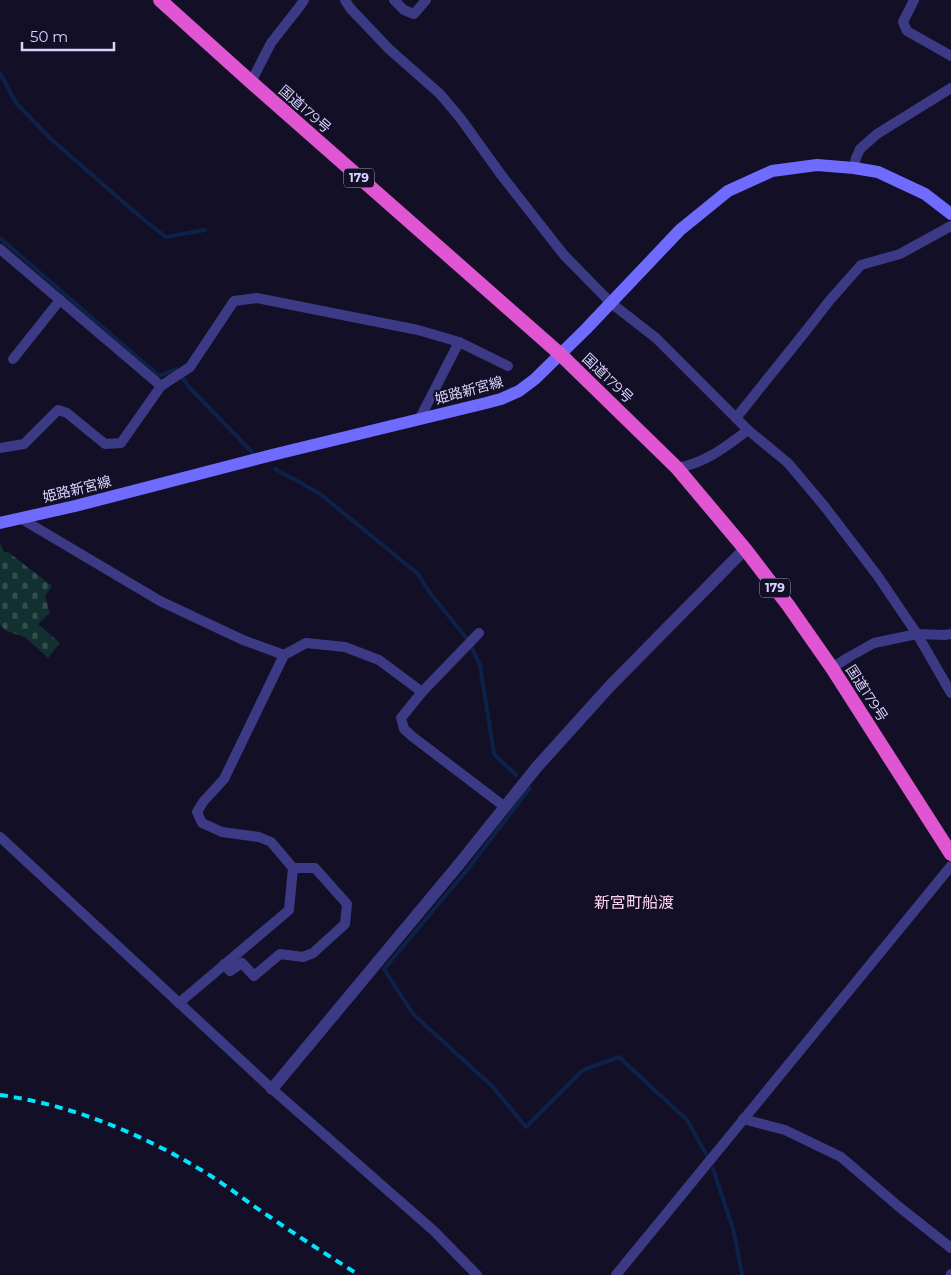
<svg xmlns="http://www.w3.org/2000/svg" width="951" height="1275" font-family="Montserrat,'Noto Sans JP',sans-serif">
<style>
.cemetery{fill:url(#cemetery-stones)}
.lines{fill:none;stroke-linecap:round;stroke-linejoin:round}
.stream{stroke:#0c2248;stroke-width:4}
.minor{stroke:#3d3a85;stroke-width:10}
.tertiary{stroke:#3d3a85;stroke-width:12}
.secondary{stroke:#6f6bff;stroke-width:12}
.trunk{stroke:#e055d1;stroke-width:14}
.rail{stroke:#00e5ff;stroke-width:4;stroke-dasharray:8 6;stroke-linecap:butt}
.labels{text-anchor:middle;stroke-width:4;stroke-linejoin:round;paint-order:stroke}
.shield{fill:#130f26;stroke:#9e99be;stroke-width:1}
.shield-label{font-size:12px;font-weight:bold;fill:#d9d4ff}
.street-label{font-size:14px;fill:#d9d4ff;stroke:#130f26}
.quarter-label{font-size:16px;fill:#ffd6f0;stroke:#130f26}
</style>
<defs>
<pattern id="cemetery-stones" width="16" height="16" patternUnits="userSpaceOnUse" patternTransform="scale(1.25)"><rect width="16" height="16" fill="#12302f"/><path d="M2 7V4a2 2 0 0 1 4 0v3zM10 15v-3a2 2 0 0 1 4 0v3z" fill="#344d4e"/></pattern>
</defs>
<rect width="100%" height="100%" fill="#130f26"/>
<polygon class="cemetery" points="0,543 4,552 8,552 52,586 45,596 50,613 38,624 60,643 48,658 25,637 6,631 0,625"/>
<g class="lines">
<g class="stream">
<polyline points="0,73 16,103 51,139 144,220 166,237 205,230"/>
<polyline points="0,238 159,376 176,369 177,371"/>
<polyline points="183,378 189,387 252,452"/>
<polyline points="275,469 319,493 418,574 430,593 468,640 480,665 494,754 516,775"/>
<polyline points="530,788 467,870 384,969 413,1014 492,1086 526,1127 583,1070 619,1057 687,1120 706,1154"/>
<polyline points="713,1169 734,1232 742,1275"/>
</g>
<g class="minor">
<polyline points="345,0 350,8 389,49 440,94 461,119 502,176 564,255 611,303 656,338 748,430 788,463 825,507 877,575 917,634 951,693"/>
<polyline points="394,0 404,10 414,14 426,0"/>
<polyline points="914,0 903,22 907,31 951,56"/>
<polyline points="251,82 271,43 300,6 304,0"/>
<polyline points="854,168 856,158 860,149 877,134 951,88"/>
<polyline points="0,249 161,386"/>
<polyline points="13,359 60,300"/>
<polyline points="420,418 459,342"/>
<polyline points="736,418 805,332 830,300 861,265 900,254 951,226"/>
<polyline points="0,448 24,444 58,410 67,413 105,444 121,443 161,386 190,367 234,301 257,298 418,330 459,342 508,366"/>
<path d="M 677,468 C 706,463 725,447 748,430"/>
<polyline points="20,518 160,601 243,640 284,655 306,643 345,647 379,660 422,692 479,633"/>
<polyline points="832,668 849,657 874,643 917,634 945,635 951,634"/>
<polyline points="422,692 401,718 404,729 413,737 505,807"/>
<polyline points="0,837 272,1089 434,1231 477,1275"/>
<polyline points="224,964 230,971 242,963 254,976 280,954 303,957 313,953 345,924 347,904 315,868 293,868"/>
<polyline points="179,1003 289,910 293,868 271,842 259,837 222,832 202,823 197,812 203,802 224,779 284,655"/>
<polyline points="743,1119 785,1130 841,1157 898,1206 951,1248"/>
<polyline points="616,1275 951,866"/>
<polyline points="951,1275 951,1274"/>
</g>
<polyline class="tertiary" points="272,1089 460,863 536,768 610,686 745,549"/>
<polyline class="secondary" points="0,523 75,506 272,455 486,403 501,399 519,391 535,379 586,329 680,230 728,191 772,171 817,165 854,168 878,172 925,194 951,214"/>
<polyline class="trunk" points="160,0 251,82 560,354 677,468 745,549 788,605 832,668 951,854"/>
<path class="rail" d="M 0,1095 C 74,1105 147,1136 211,1176 C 231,1189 250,1204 270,1217 C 299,1237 329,1256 359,1275"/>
</g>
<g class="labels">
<g class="shield">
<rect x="344" y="168.5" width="30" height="19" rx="4"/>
<rect x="760" y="578.5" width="30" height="19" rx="4"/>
</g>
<g class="shield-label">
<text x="359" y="182">179</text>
<text x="775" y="592">179</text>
</g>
<g class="street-label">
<text transform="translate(305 109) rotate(41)" y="5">国道179号</text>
<text transform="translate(608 378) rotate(44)" y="5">国道179号</text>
<text transform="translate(469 390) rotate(-15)" y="5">姫路新宮線</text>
<text transform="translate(77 489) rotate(-14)" y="5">姫路新宮線</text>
<text transform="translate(867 693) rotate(57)" y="5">国道179号</text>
</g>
<g class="quarter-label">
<text x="634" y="908">新宮町船渡</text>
</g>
</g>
<path d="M22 42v8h92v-8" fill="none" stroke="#d9d4ff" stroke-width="2.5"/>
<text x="30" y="42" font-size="15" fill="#d9d4ff" stroke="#130f26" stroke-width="4" paint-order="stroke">50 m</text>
</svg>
